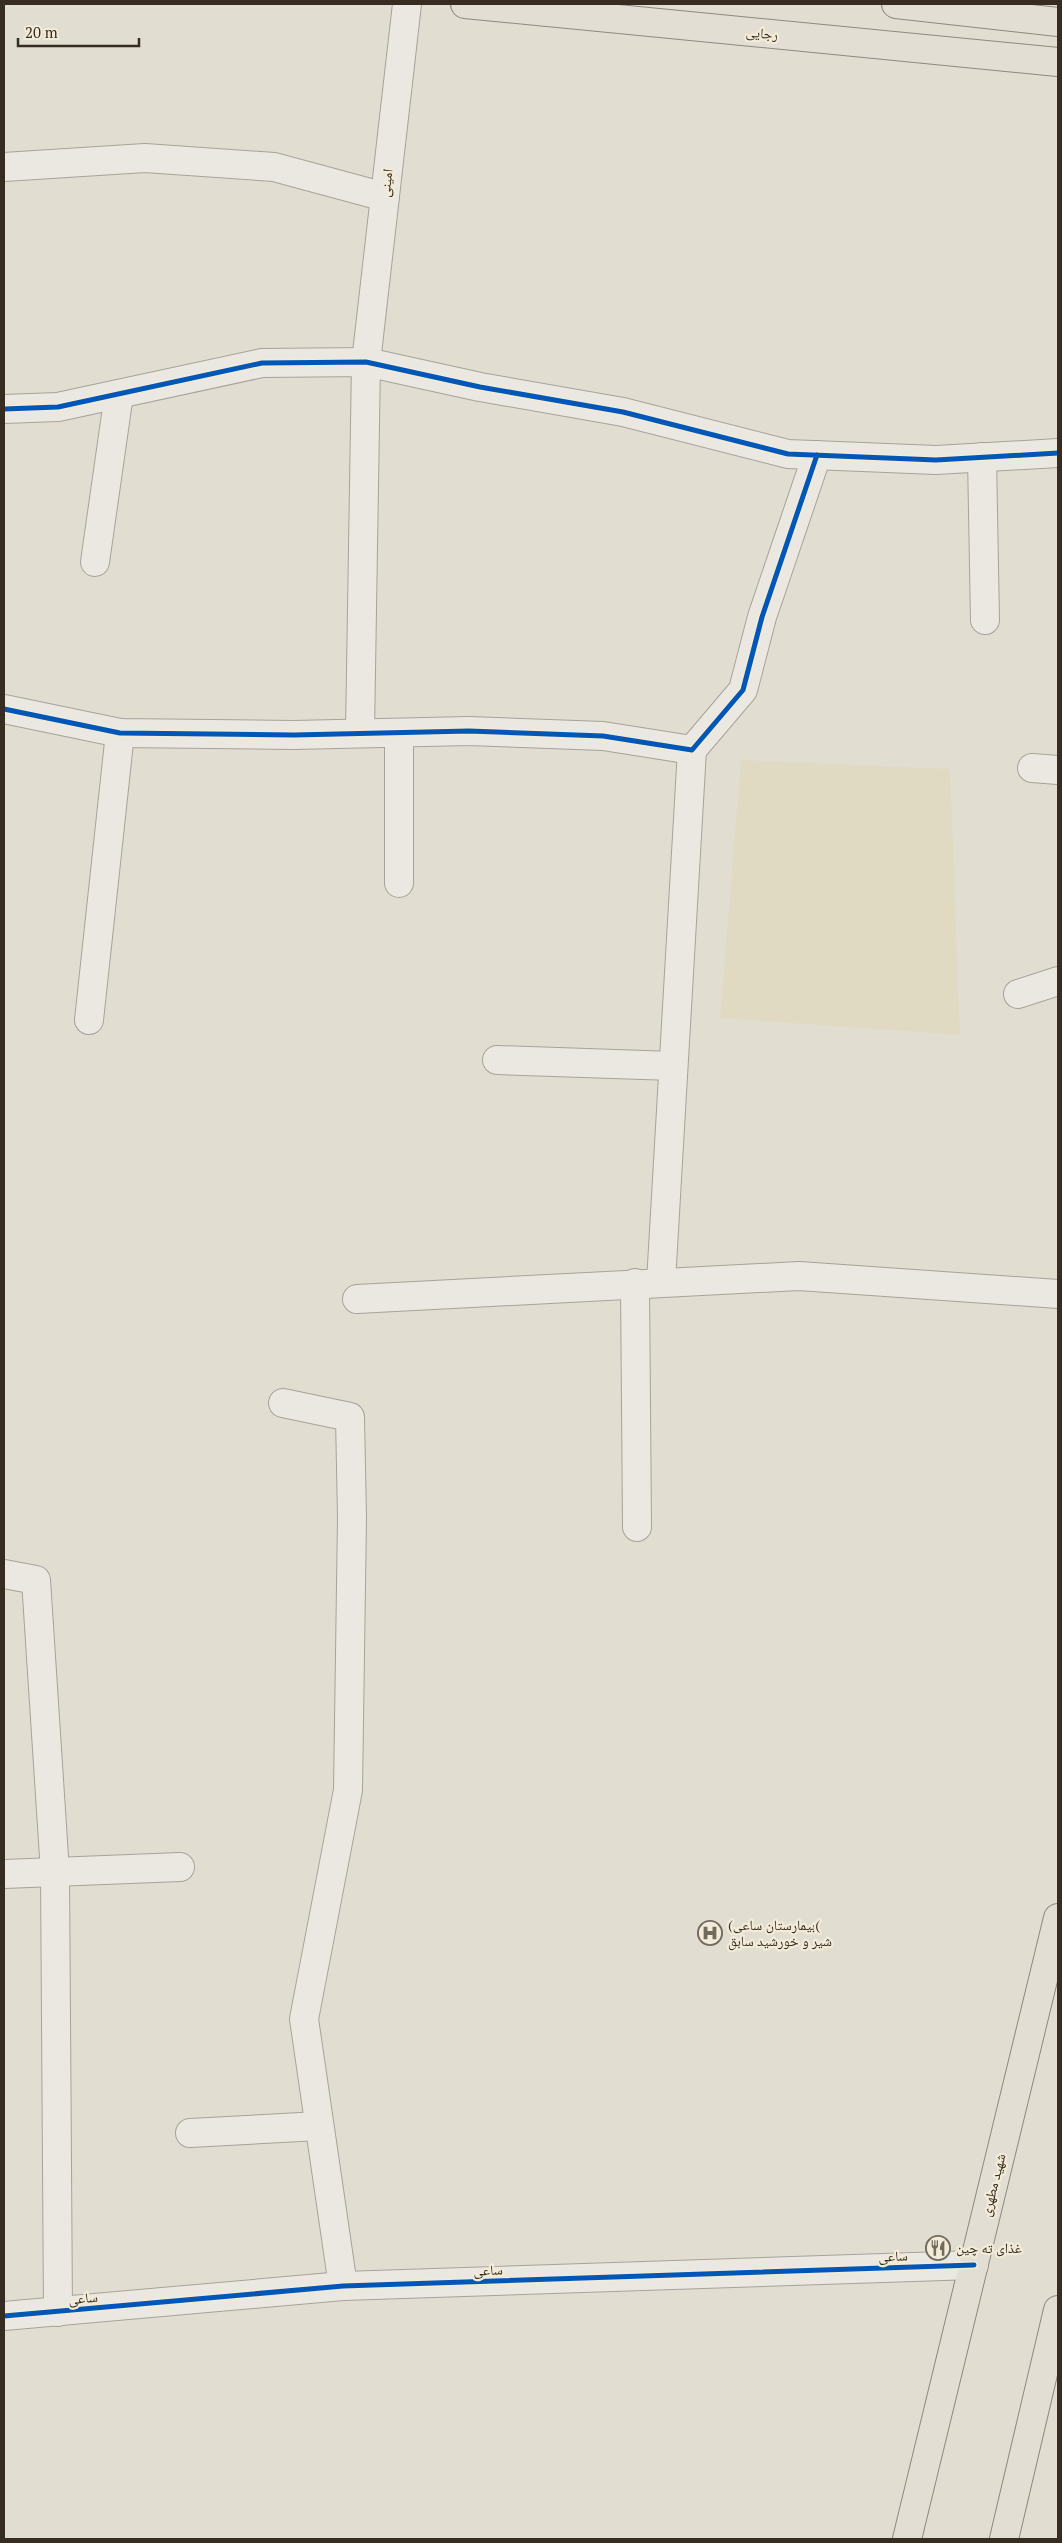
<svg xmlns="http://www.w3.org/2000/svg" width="1062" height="2543" font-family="'PT Serif','Noto Naskh Arabic',serif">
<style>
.farmland{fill:#e0dac3}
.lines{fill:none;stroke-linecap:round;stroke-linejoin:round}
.minor-casing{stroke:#a8a299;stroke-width:30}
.major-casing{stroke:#8e8880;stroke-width:30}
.minor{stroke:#ebe8e1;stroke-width:28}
.major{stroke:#e2ded4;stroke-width:28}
.cycleway-casing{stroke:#f2ebd8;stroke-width:8}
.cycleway{stroke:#0057b8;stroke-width:5}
.labels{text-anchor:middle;stroke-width:4.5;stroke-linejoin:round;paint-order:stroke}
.street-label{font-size:14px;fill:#372c22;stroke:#f2ebd8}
.poi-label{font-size:14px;fill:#372c22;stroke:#f2ebd8;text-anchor:start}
</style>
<rect width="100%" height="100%" fill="#e2ddd1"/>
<polygon class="farmland" points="741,760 950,769 960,1035 720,1018"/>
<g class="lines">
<defs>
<g id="minor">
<polyline points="4,167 145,158 274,167 385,197"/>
<polyline points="4,409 58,407 262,363 366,362 480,387 623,412 788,454 936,460 1058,453"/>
<polyline points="982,457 985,620"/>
<polyline points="95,562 119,394"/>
<polyline points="4,709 120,733 294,735 469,731 603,736 692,750 743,690 762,617 817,455"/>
<polyline points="360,733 366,362 407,4"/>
<polyline points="1032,768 1058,770"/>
<polyline points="399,883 399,733"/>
<polyline points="1018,994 1058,981"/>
<polyline points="89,1020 120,733"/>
<polyline points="497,1060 673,1066"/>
<polyline points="661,1282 692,750"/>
<polyline points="635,1283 637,1527"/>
<polyline points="357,1299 799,1276 1058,1294"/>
<polyline points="283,1403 350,1417 352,1518 348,1790 304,2019 343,2286"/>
<polyline points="4,1574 36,1580 55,1872 58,2312"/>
<polyline points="4,1874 180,1867"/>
<polyline points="190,2133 319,2126"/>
<polyline points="4,2316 343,2286 974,2265"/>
</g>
<g id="major">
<polyline points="465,4 1058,62"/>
<polyline points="896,4 1058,22"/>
<polyline points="907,2539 1058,1918"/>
<polyline points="1004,2539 1058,2310"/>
</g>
</defs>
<use href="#minor" class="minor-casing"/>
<use href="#major" class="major-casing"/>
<use href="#minor" class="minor"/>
<use href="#major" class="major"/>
<defs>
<g id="cycleway">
<polyline points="4,409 58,407 262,363 366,362 480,387 623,412 788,454 936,460 1058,453"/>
<polyline points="4,709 120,733 294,735 469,731 603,736 692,750 743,690 762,617 817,455"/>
<polyline points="4,2316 343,2286 974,2265"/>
</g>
</defs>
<use href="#cycleway" class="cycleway-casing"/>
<use href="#cycleway" class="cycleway"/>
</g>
<defs>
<symbol id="hospital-ring" viewBox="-11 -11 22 22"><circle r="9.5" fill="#f2ebd8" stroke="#736a5f" stroke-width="1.5"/><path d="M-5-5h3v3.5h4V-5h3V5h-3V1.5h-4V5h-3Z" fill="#736a5f"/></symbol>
<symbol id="restaurant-ring" viewBox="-11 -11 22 22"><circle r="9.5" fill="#f2ebd8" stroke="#736a5f" stroke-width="1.5"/><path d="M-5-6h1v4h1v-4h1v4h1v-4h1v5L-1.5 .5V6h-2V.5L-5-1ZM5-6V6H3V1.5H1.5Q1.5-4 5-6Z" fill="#736a5f"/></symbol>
</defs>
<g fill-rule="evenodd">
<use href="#hospital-ring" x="696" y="1919" width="28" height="28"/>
<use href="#restaurant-ring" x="924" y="2234" width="28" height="28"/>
</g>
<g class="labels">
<g class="street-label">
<text transform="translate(762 33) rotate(6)" y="5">رجایی</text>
<text transform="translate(386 183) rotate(-83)" y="5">امینی</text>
<text transform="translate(993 2185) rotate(-76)" y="5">شهید مطهری</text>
<text transform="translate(893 2256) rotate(-2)" y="5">ساعی</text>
<text transform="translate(488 2270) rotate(-2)" y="5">ساعی</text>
<text transform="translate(83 2298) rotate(-5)" y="5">ساعی</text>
</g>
<g class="poi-label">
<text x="728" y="1930">(بیمارستان ساعی(<tspan x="728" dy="16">شیر و خورشید سابق</tspan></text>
<text x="956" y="2253">غذای ته چین</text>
</g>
</g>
<rect width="1062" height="2543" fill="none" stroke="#372c22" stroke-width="10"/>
<path d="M18 38v8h121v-8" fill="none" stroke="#372c22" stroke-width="2.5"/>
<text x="25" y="38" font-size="15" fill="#372c22" stroke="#f2ebd8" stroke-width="4" paint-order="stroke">20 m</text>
</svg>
